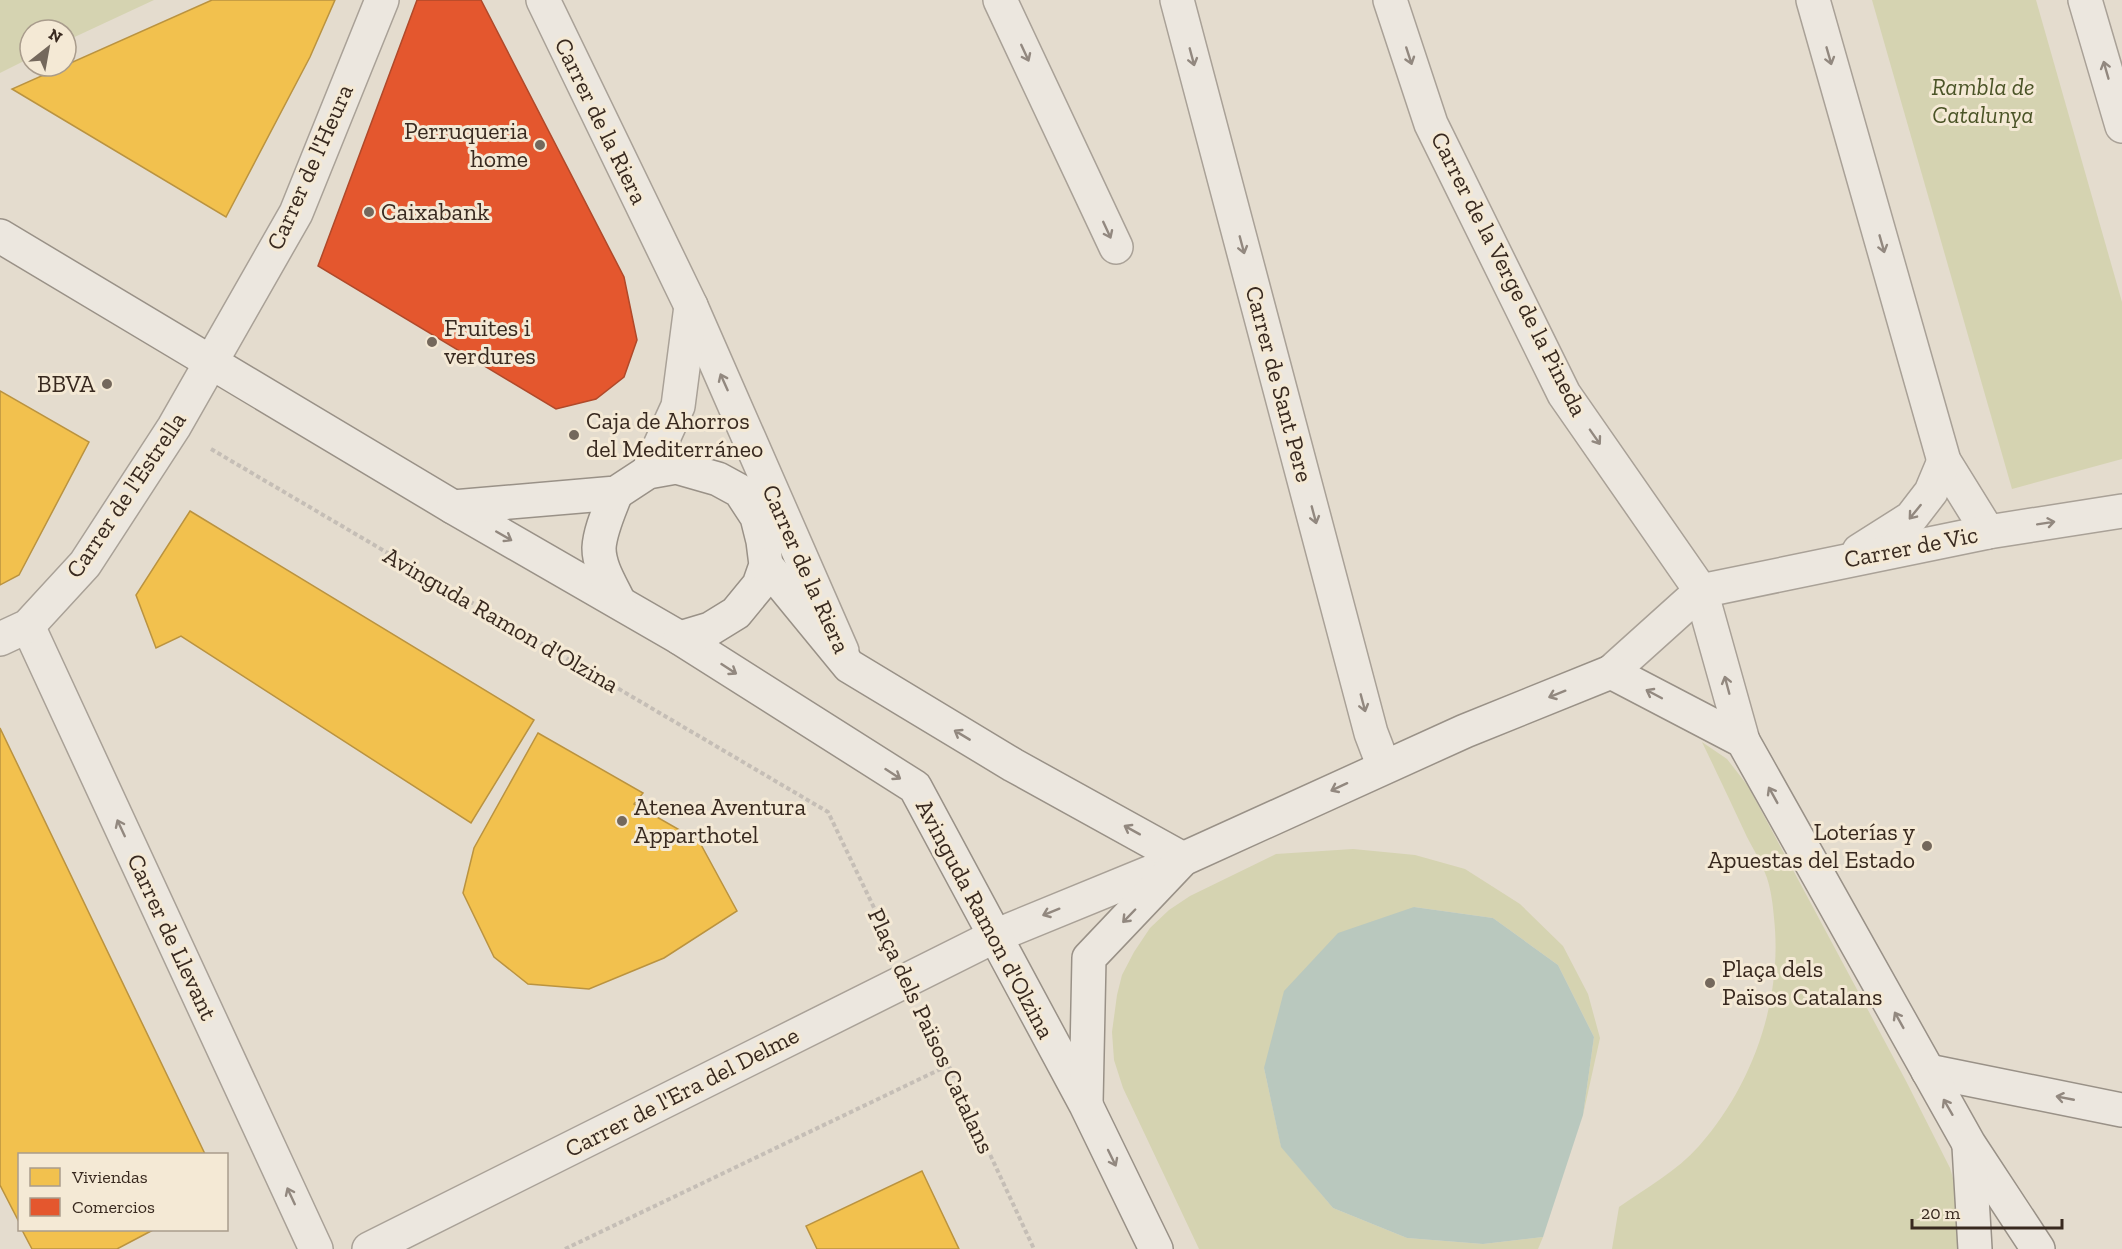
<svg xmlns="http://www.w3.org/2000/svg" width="2122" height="1249" font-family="'Zilla Slab',serif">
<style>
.green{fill:#d5d3b1}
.water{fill:#b9c8be}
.homes{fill:#f2c14e;stroke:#ba9340;stroke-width:1.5}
.shops{fill:#e4572e;stroke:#b0492a;stroke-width:1.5}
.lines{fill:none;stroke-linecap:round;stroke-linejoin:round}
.street-casing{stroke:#a9a197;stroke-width:36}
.secondary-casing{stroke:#999187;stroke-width:36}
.path{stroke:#c5beb6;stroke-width:4;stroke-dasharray:4.5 3;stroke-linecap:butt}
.street{stroke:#ece7df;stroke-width:33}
.secondary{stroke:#ece7df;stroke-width:33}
.oneway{stroke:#92887f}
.poi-dot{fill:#74685c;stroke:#f4e9d5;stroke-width:2}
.labels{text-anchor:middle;stroke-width:6;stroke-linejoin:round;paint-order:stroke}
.park-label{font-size:24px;font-style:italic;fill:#4b5427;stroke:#f4e9d5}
.street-label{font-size:24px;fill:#38291f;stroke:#f4e9d5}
.poi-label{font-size:24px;fill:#38291f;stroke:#f4e9d5;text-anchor:start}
</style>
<rect width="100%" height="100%" fill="#e4dcce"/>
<g class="green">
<polygon points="0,0 154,0 66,41 66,30 30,30 30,58 0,73"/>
<polygon points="1872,0 2036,0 2122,302 2122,459 2012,489"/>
<path d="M 1702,742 L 1727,759 L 1748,786 L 1906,1081 L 1950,1168 L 1961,1206 L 1960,1249 L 1612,1249 L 1619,1207 C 1646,1188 1677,1171 1699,1146 C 1753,1085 1783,999 1774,918 C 1773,905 1771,890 1767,878 C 1762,864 1754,850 1747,837 C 1732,805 1717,773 1702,742 Z"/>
<polygon points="1353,849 1415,855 1465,869 1520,904 1563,946 1588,994 1600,1038 1583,1115 1594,1037 1558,965 1493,918 1414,907 1264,1068 1281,1146 1333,1208 1407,1238 1483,1244 1543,1237 1538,1249 1199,1249 1123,1088 1114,1060 1112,1032 1117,995 1122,975 1134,952 1150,928 1169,910 1190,896 1276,854"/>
</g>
<polygon class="water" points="1414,907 1493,918 1558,965 1594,1037 1583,1115 1543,1237 1483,1244 1407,1238 1333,1208 1281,1147 1264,1068 1284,991 1338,933"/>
<g class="homes">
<polygon points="212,0 335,0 310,57 226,217 12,89"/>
<polygon points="0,391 89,442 19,575 0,585"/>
<polygon points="190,511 534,720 471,823 181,636 156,648 136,595"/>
<polygon points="0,728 205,1154 20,1154 20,1224 0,1185"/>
<polygon points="538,733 643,793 634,804 699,841 737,911 664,958 589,989 528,984 494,957 463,893 474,848"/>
<polygon points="922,1171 959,1249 817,1249 806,1226"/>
<polygon points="22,1230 153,1230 117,1249 32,1249"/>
</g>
<polygon class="shops" points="417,0 481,0 624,277 637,340 624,377 596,399 556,409 318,266"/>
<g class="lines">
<defs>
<g id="street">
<polyline points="543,0 691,306 842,651"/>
<polyline points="1000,0 1116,247"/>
<polyline points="1177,0 1371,733 1384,767"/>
<polyline points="1390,0 1431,124 1564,394 1701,591 1743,741"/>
<polyline points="1813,0 1944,461 1988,532"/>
<polyline points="2085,0 2122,126"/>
<polyline points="648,472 678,406 691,306"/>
<polyline points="1859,551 1911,518 1931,492 1944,461"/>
<polyline points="28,626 316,1249"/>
<polyline points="0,639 28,626 85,564 174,427 296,213 382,0"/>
<polyline points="1611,672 1701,591 1988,532 2122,511"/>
<polyline points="369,1249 995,936 1183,859"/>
</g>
<g id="secondary">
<polyline points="0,236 453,507 680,638 915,787 1086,1105 1156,1249"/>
<path d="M 616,493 C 610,509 600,530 599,548 C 599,567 611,585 619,602"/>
<polyline points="453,507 616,493 648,472 676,467 718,479 740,491 757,517 763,541 766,565 759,585 736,613 710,629 680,638"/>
<polyline points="766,565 849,666 1013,765 1183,859"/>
<polyline points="1928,1071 2122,1110"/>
<polyline points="1086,1103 1089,958 1183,859 1465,731 1611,672 1743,741 1969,1144 2038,1249"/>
<polyline points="1969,1146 1975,1249"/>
</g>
</defs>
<use href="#street" class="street-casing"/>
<use href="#secondary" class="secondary-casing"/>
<g class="path">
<polyline points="211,449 828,812 890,941"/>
<polyline points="927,1019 1034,1249"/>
<polyline points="565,1249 947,1066"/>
</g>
<use href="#street" class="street"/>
<use href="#secondary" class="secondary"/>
</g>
<defs><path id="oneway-shaft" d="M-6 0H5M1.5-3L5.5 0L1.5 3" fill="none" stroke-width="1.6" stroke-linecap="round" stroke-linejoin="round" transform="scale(1.5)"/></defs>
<g class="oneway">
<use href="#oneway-shaft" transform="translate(1025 53) rotate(65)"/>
<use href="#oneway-shaft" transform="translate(1409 56) rotate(72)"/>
<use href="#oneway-shaft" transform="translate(1829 56) rotate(74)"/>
<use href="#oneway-shaft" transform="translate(1192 57) rotate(75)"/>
<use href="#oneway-shaft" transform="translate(2106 70) rotate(-106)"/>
<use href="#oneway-shaft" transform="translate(1107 230) rotate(65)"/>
<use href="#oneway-shaft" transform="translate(1882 244) rotate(74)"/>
<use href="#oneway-shaft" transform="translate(1242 245) rotate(75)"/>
<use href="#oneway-shaft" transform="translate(724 382) rotate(-114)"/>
<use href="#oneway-shaft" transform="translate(1595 437) rotate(55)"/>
<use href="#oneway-shaft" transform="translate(1915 512) rotate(129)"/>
<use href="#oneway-shaft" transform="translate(1314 515) rotate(75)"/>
<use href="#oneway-shaft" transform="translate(2046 523) rotate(-9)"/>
<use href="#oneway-shaft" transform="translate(504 536) rotate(30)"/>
<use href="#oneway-shaft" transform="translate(729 669) rotate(33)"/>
<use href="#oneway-shaft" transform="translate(1727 685) rotate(-105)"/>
<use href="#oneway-shaft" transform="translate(1557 694) rotate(158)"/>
<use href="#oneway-shaft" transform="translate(1654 694) rotate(-152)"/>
<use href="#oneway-shaft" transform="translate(1363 703) rotate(75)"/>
<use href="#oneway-shaft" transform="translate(962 735) rotate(-149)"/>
<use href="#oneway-shaft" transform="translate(893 774) rotate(33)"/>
<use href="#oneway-shaft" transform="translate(1339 787) rotate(155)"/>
<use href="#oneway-shaft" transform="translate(1773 795) rotate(-119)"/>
<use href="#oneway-shaft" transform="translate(121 828) rotate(-115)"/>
<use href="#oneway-shaft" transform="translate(1132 830) rotate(-151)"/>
<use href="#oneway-shaft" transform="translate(1051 912) rotate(158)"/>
<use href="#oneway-shaft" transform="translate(1129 916) rotate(134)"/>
<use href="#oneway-shaft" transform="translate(1899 1020) rotate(-119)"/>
<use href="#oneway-shaft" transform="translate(2065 1098) rotate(-169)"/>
<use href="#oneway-shaft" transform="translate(1948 1107) rotate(-120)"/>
<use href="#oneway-shaft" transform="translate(1112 1158) rotate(64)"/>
<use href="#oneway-shaft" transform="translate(291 1196) rotate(-115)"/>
</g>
<g class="poi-dot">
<circle cx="540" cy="145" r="6"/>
<circle cx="369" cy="212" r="6"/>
<circle cx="432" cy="342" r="6"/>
<circle cx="107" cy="384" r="6"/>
<circle cx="574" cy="435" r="6"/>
<circle cx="622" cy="821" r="6"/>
<circle cx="1927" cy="846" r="6"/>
<circle cx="1710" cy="983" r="6"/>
</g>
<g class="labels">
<g class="park-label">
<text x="1983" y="95">Rambla de<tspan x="1983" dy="28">Catalunya</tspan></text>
</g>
<g class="street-label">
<text transform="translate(601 121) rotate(64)" y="8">Carrer de la Riera</text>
<text transform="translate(310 167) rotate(-66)" y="8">Carrer de l'Heura</text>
<text transform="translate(1509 274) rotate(63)" y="8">Carrer de la Verge de la Pineda</text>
<text transform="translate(1279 384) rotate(75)" y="8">Carrer de Sant Pere</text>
<text transform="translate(126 495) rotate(-56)" y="8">Carrer de l'Estrella</text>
<text transform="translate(1911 547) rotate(-11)" y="8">Carrer de Vic</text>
<text transform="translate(806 569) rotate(66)" y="8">Carrer de la Riera</text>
<text transform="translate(501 620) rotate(30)" y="8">Avinguda Ramon d'Olzina</text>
<text transform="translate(985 919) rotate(62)" y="8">Avinguda Ramon d'Olzina</text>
<text transform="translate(172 937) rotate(65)" y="8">Carrer de Llevant</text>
<text transform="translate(931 1031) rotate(65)" y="8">Plaça dels Països Catalans</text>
<text transform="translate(682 1092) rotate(-27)" y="8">Carrer de l'Era del Delme</text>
</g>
<g class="poi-label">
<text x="528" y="139" text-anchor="end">Perruqueria<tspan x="528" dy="28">home</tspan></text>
<text x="381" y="220">Caixabank</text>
<text x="444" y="336">Fruites i<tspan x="444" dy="28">verdures</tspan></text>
<text x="95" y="392" text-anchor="end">BBVA</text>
<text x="586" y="429">Caja de Ahorros<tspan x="586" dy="28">del Mediterráneo</tspan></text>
<text x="634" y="815">Atenea Aventura<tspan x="634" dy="28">Apparthotel</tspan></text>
<text x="1915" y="840" text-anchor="end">Loterías y<tspan x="1915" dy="28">Apuestas del Estado</tspan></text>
<text x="1722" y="977">Plaça dels<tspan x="1722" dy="28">Països Catalans</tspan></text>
</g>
</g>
<rect x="18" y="1153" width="210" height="78" fill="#f4e9d5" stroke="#a99c8c" stroke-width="1.5"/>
<rect x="30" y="1168" width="30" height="18" fill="#f2c14e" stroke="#a99c8c" stroke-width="1.5"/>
<text x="72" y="1183" font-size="18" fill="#38291f">Viviendas</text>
<rect x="30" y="1198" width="30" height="18" fill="#e4572e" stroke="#a99c8c" stroke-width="1.5"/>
<text x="72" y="1213" font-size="18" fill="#38291f">Comercios</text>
<g transform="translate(48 48) rotate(31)"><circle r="28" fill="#f4e9d5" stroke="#a99c8c" stroke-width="1.5"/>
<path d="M0-4.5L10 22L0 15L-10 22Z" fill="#74685c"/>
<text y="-9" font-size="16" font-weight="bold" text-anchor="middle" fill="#38291f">N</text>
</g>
<path d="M1912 1219v9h150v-9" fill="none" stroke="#38291f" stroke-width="3"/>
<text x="1921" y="1219" font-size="18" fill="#38291f" stroke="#f4e9d5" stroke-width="4.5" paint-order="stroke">20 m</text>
</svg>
